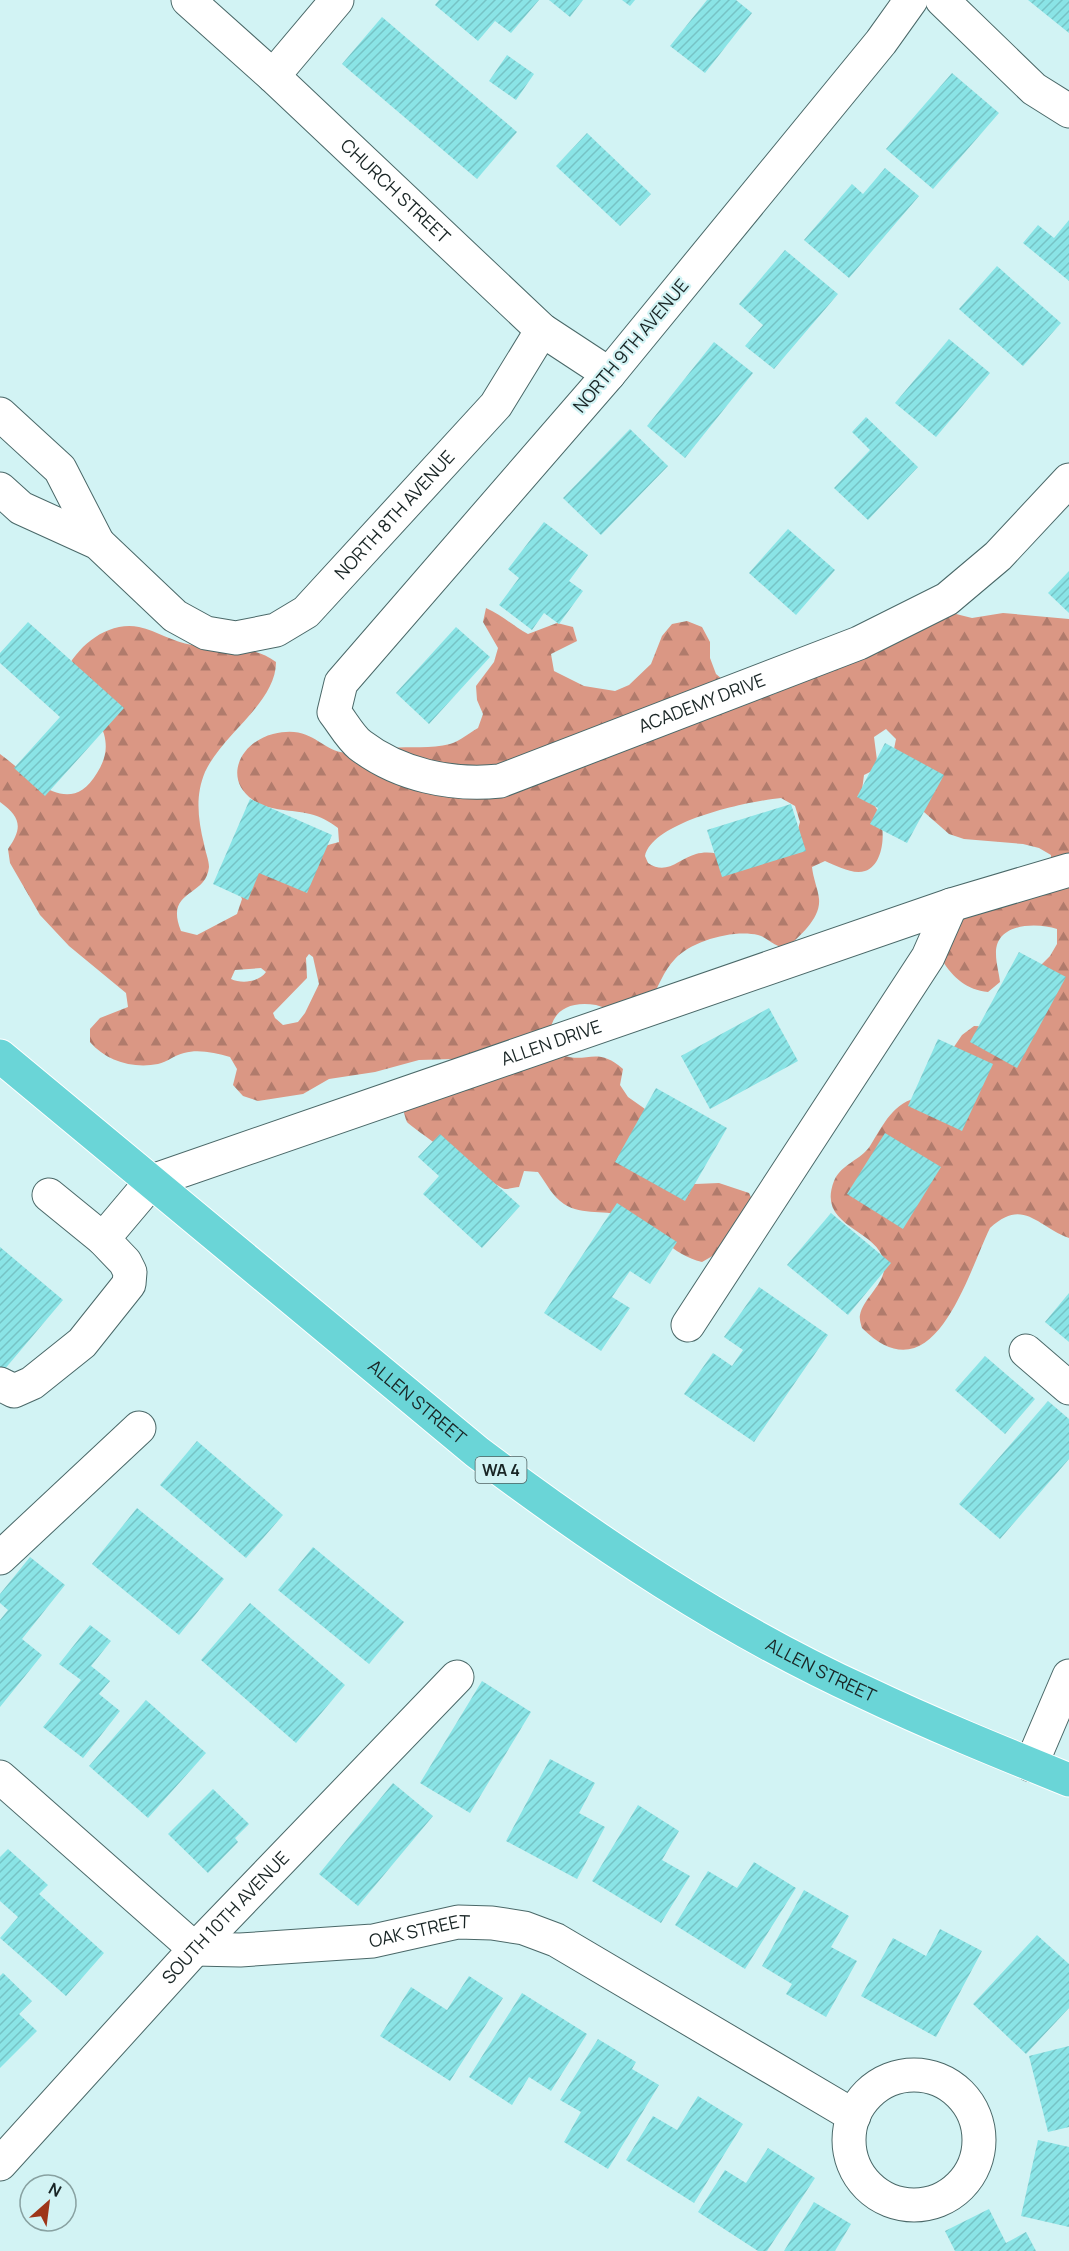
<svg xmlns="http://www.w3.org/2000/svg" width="1069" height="2251" font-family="Manrope,sans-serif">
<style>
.forest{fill:url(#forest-firs);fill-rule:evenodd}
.building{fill:url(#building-hatch)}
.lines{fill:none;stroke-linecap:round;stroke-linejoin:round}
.minor-casing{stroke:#4a6868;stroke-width:35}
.major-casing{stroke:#fff;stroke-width:35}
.minor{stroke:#fff;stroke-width:33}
.major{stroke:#6ad5d7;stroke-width:33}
.labels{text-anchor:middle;stroke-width:4.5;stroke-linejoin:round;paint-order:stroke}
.shield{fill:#d2f3f4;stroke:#506363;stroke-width:1.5}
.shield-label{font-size:16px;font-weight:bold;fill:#192525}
.street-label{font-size:18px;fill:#192525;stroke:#d2f3f4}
</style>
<defs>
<pattern id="forest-firs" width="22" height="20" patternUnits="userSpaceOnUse" patternTransform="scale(1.5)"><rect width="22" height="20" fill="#da9784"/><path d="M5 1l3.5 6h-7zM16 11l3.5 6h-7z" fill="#b07b6c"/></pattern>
<pattern id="building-hatch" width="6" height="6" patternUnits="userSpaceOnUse" patternTransform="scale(1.5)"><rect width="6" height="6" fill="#8ae4e6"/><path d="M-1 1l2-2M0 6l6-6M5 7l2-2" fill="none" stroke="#76c3c5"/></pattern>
</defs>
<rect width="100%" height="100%" fill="#d2f3f4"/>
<path class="forest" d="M 486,608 C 502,615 513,626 528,634 L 557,623 L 573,627 L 577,641 L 551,654 L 554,671 L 584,686 L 615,691 L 629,685 L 651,664 L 662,636 L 672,624 L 687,621 L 702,627 L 710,642 L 710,658 L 716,674 L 728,684 L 759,696 L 775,694 L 812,670 L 926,616 L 956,614 L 972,618 L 1003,613 L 1069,619 L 1069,1238 C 1037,1226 1023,1197 990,1228 C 966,1278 933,1399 862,1328 C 861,1325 859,1318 860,1315 C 864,1296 888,1283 884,1261 C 876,1228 816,1227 834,1181 C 841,1164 861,1160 870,1146 C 884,1124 893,1102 920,1097 L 962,1035 L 974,1026 L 1003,1027 L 1038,968 L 1050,956 L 1057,944 L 1057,929 C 1036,922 995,923 996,954 C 996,963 999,973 1000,982 L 988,992 C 967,990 953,978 942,960 L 961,920 L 1051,871 L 1051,855 L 1039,848 L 1023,844 L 964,839 L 949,834 L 916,805 L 893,754 L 896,739 L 886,729 L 874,737 L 878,768 L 864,775 L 862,790 C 868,797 875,804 878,812 C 886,828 885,864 865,871 C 853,875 837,866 825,861 L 812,867 C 813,878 818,889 819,899 C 821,918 800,936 786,948 C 771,945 767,937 758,935 C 734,929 691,941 675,959 C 664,970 657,989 650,1003 C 642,1006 631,1012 623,1012 C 614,1012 604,1007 596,1005 C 562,999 543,1019 553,1050 C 584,1070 593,1042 623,1069 L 620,1085 L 628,1097 L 655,1116 L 672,1185 L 719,1183 L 749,1193 L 756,1208 L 730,1246 L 702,1262 C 672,1255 655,1229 627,1217 C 607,1209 582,1216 564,1204 C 552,1196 546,1183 538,1172 L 524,1171 L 519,1187 C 515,1187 509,1189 505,1189 C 498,1188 412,1128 407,1122 C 405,1118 404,1112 403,1108 L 454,1059 L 419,1060 L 375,1072 L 329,1079 L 303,1094 L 258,1101 L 243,1096 L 233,1085 L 237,1069 L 230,1057 C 215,1053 199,1049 184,1053 C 175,1055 167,1062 158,1064 C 133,1069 106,1061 90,1042 L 90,1029 L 100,1018 L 128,1007 L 126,993 L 69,946 L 40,915 L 10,863 L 8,849 C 23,828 21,817 0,802 L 0,754 C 30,776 69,821 97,773 C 105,760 108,749 104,734 C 97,711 78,690 65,672 C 78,646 107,621 139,627 C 157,631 173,642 192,645 C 221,649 251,644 276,662 C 276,703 223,733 205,772 C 195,796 198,819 204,844 C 205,851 209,860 209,867 C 206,898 164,889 181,931 L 197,935 L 237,914 L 242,899 L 236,885 L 240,869 L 339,842 L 338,828 C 330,822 320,816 310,814 C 291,809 271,812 253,800 C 222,778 241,742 273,734 C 312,724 319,750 346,753 C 360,755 377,749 391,748 C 410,746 431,749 450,744 C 460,741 469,733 478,728 L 483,714 L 477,700 L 476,686 L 494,662 L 498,648 L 483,622 ZM 781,798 L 795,806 L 800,822 L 798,829 L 747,861 C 732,857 711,849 696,854 C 678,859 667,876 648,863 L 645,856 C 653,821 749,801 781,798 ZM 309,954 L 313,957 L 319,984 L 305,1013 L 298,1022 L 283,1025 L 275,1018 L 273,1013 L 307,978 L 306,958 ZM 261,968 L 266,972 C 259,982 242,984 231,979 L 235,970 Z"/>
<g class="building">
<polygon points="439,0 539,0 511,33 495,21 478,41 435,5"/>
<polygon points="549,0 583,0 570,17"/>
<polygon points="622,0 635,0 630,6"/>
<polygon points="707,0 736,0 752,13 705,73 670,46"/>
<polygon points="1028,0 1069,0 1069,33"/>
<polygon points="382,17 517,132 477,179 342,64"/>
<polygon points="507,55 534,74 516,100 489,81"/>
<polygon points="952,73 999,113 933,189 886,149"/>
<polygon points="587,133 651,194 620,226 556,166"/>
<polygon points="885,168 919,196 849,278 804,240 852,184 863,194"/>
<polygon points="1069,220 1069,281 1023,243 1038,225 1054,238"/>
<polygon points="785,250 838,294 774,369 745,346 763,325 739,304"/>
<polygon points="997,266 1061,323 1023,366 959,309"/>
<polygon points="949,339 990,373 936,437 895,403"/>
<polygon points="714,342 753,373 685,458 647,426"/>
<polygon points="866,417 918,467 868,520 834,488 870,450 852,432"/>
<polygon points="630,429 668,466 601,535 563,498"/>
<polygon points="544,522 588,555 569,581 583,591 559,624 544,613 532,630 499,605 519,578 508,569"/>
<polygon points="788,529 835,570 796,615 749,573"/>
<polygon points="1069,571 1069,613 1048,593"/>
<polygon points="28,622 124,708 45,796 14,768 60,717 0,663 0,653"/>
<polygon points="456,627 490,657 429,724 396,693"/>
<polygon points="885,743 944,775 907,843 870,824 878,808 857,797"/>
<polygon points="250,799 332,835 307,893 259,873 248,900 213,884"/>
<polygon points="791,804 806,851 722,877 707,830"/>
<polygon points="1019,952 1066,977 1017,1068 970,1042"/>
<polygon points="769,1008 798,1061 710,1109 681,1056"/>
<polygon points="938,1039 993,1064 962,1131 908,1106"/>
<polygon points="656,1088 727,1128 685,1201 615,1162"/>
<polygon points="885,1133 941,1167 903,1229 847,1194"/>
<polygon points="440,1134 520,1206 482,1248 423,1194 439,1176 418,1157"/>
<polygon points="617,1203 677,1242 650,1284 630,1271 612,1297 630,1308 601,1351 544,1313"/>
<polygon points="831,1213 891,1263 848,1315 787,1265"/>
<polygon points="0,1247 63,1300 4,1370 0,1367"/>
<polygon points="759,1287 828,1335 754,1442 684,1394 713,1353 732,1366 743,1350 724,1337"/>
<polygon points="1069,1293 1069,1342 1045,1322"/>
<polygon points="985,1356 1035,1399 1005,1434 955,1390"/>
<polygon points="1048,1401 1069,1419 1069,1459 1000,1539 959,1504"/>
<polygon points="197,1441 283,1515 246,1558 160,1485"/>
<polygon points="137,1508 224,1579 179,1635 92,1564"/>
<polygon points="313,1547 404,1622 369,1664 278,1590"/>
<polygon points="30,1557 65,1585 22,1639 42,1655 0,1707 0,1620 8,1610 0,1603 0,1594"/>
<polygon points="250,1603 345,1685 296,1743 201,1660"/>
<polygon points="90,1625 111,1641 91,1666 110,1681 99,1694 120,1711 83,1758 43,1727 81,1680 59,1664"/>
<polygon points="482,1681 531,1712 470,1813 420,1783"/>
<polygon points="146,1700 206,1753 148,1818 89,1766"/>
<polygon points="550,1759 595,1783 579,1813 605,1827 577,1879 506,1841"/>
<polygon points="393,1783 433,1816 358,1906 319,1874"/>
<polygon points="213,1789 249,1824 235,1838 238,1842 208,1873 168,1834"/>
<polygon points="638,1805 679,1831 662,1860 690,1876 661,1923 592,1881"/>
<polygon points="8,1849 48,1885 39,1894 104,1953 66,1996 0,1938 18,1917 0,1901 0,1857"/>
<polygon points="754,1862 796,1888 745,1969 675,1925 708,1871 737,1888"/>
<polygon points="804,1890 849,1916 831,1947 857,1961 826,2017 786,1994 792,1984 762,1966"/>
<polygon points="940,1929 982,1951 936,2037 861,1996 893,1938 926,1956"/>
<polygon points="1037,1935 1069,1964 1069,2008 1026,2054 973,2004"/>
<polygon points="3,1973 32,2001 19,2014 37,2031 0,2068 0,1976"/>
<polygon points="469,1976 503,1998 450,2081 380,2036 411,1987 447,2010"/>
<polygon points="522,1993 587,2034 551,2091 529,2077 512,2105 469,2077"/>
<polygon points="598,2039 636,2062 632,2069 659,2085 608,2169 564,2142 581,2112 560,2100"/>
<polygon points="1069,2046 1069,2127 1048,2132 1029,2056"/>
<polygon points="698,2096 743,2124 694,2203 626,2160 653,2116 677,2130"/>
<polygon points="1038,2140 1069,2147 1069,2227 1021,2216"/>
<polygon points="768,2148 815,2178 767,2251 758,2251 698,2212 725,2170 746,2183"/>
<polygon points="814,2202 851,2224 835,2251 784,2251"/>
<polygon points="989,2209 1006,2243 1026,2232 1036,2251 955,2251 945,2231"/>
</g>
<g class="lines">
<defs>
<g id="minor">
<path id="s1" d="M 188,0 L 273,76 L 542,330 L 609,374"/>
<path id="s2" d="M 911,0 L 881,42 L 609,374 L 341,683 L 334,712 C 342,722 350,737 360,745 C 399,775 451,786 500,781 L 859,643 L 947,599 L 998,556 L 1069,480"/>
<polyline points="942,0 1034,89 1069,111"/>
<polyline points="273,76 337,0"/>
<polyline points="0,414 60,469 98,543"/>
<path id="s3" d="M 0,489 L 21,508 L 98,543 L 175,616 L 206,633 L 236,638 L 276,630 L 306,612 L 496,405 L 542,330"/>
<path id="s4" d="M 49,1195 L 103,1239 L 152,1181 L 951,905 L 1069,870"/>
<polyline points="688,1325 928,957 951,905"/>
<polyline points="1026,1351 1069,1388"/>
<polyline points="0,1384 14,1391 32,1383 82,1343 129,1284 130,1272 125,1262 103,1239"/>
<polyline points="0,1558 139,1428"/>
<polyline points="1031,1765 1069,1676"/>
<path id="s5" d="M 0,1777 L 195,1949 L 240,1950 L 373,1941 L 458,1922 L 492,1923 L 524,1928 L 556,1940 L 854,2116"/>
<circle cx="914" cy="2140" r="65"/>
<path id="s6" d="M 0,2164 L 195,1949 L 457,1677"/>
</g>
<g id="major">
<path id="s7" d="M 0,1056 L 477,1452 C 598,1543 726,1629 864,1692 C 931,1724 1000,1752 1069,1780"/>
</g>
</defs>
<use href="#minor" class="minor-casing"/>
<use href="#major" class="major-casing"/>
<use href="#minor" class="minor"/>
<use href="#major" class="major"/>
</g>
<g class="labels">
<rect class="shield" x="475.5" y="1457" width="51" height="26" rx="4.5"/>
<g class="shield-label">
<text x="501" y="1476">WA 4</text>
</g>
<g class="street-label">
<text dy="6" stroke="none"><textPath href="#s1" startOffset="282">CHURCH STREET</textPath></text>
<text transform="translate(631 346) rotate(-50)" y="6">NORTH 9TH AVENUE</text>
<text dy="6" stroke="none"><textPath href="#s3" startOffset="492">NORTH 8TH AVENUE</textPath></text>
<text dy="6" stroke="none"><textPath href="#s2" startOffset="1326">ACADEMY DRIVE</textPath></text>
<text dy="6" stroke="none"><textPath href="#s4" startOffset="568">ALLEN DRIVE</textPath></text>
<text dy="6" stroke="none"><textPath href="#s7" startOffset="542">ALLEN STREET</textPath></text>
<text dy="6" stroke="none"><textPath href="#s7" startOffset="1028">ALLEN STREET</textPath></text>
<text dy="6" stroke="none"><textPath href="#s6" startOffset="334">SOUTH 10TH AVENUE</textPath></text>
<text dy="6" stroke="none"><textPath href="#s5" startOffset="486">OAK STREET</textPath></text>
</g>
</g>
<g transform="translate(48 2203) rotate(28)"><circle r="28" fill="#d2f3f4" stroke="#88a1a1" stroke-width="1.5"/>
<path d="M0-4.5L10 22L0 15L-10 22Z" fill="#9e3619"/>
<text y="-9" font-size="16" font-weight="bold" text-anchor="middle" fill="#192525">N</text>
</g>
</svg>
